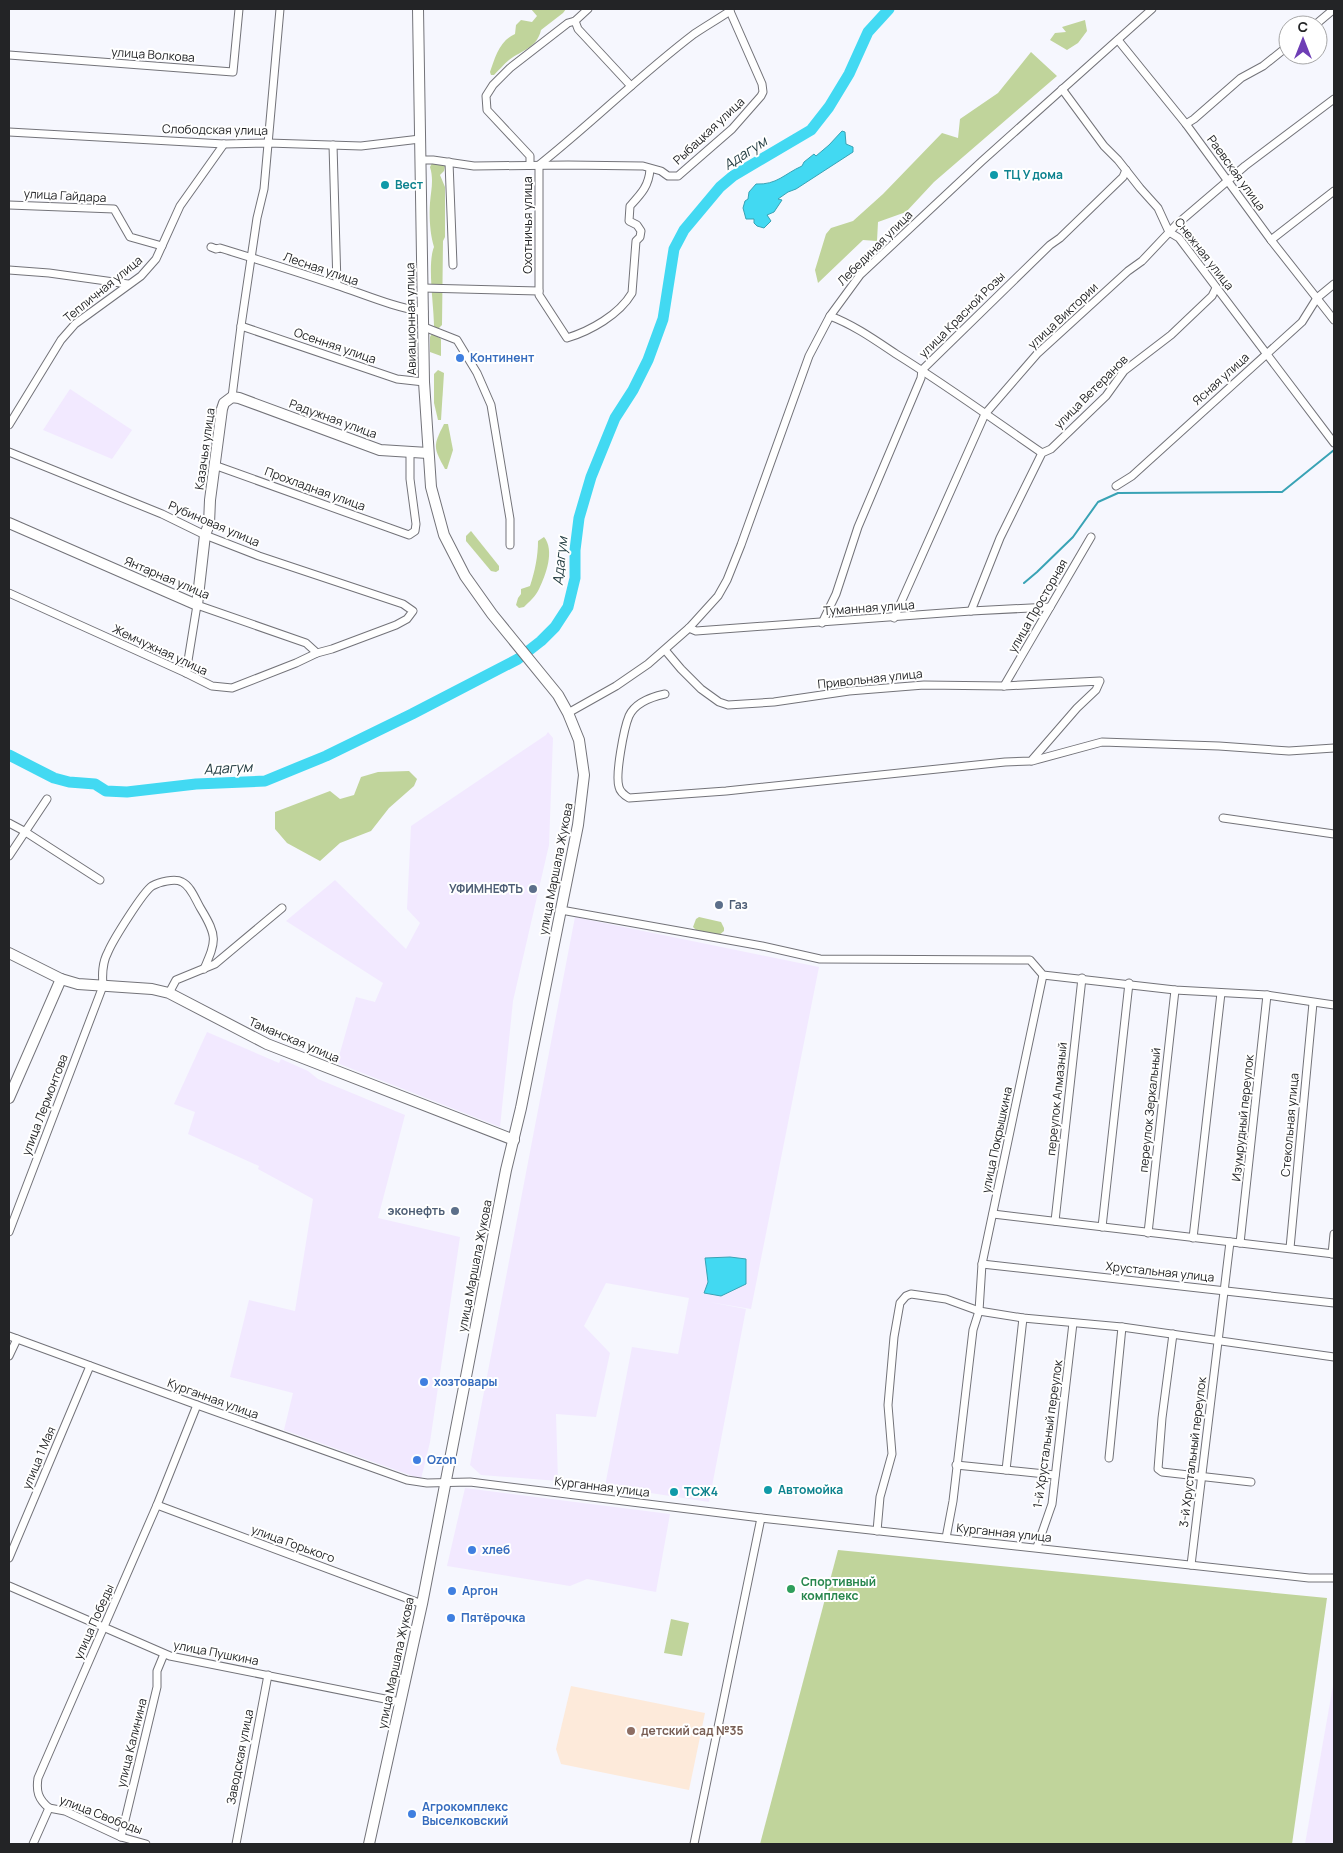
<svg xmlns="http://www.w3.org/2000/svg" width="1343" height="1853" font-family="Manrope,sans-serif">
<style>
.industrial{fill:#f2e9ff}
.education{fill:#fdeada}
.green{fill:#c0d49b}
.water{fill:#42d9f2;stroke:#39a3b5}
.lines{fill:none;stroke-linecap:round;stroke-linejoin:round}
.stream{stroke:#39a3b5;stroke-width:2}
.river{stroke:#42d9f2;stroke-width:11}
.minor-casing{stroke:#737379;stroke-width:9}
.secondary-casing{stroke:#737379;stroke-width:12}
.minor{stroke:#fff;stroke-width:7}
.secondary{stroke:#fff;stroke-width:10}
.culture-dot{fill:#0f9aa8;stroke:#fff;stroke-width:2}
.shop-dot{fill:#3f7fe0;stroke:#fff;stroke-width:2}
.service-dot{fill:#5c6f8a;stroke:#fff;stroke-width:2}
.leisure-dot{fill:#2e9e5b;stroke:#fff;stroke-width:2}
.education-dot{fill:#8d6e63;stroke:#fff;stroke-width:2}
.labels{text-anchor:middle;stroke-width:4;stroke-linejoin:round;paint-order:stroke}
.street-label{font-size:12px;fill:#232426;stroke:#fff}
.culture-label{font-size:12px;font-weight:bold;fill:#0d838f;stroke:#fff;text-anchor:start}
.shop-label{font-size:12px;font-weight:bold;fill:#366cbe;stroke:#fff;text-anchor:start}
.service-label{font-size:12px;font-weight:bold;fill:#4e5e75;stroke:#fff;text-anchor:end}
.leisure-label{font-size:12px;font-weight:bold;fill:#27864d;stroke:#fff;text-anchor:start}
.education-label{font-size:12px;font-weight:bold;fill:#785e54;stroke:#fff;text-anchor:start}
.water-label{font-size:14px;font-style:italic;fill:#223b40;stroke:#fff}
</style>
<rect width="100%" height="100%" fill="#f6f7fe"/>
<g class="industrial">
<polygon points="70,389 132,430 112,459 43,430"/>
<polygon points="548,732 553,738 549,845 513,1001 500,1127 337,1063 356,997 375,1002 383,983 286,921 335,880 406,949 420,923 407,909 411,826 546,735"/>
<polygon points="575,917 819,967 751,1309 709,1302 746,1309 709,1502 605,1486 632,1347 678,1354 689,1298 606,1283 584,1326 610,1353 596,1417 556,1414 558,1481 481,1475 470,1465"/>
<polygon points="207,1032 279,1063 281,1059 308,1071 318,1079 405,1115 378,1218 460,1237 430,1442 421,1479 284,1430 293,1393 230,1377 249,1300 295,1311 313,1199 258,1169 259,1166 188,1134 195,1112 174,1104"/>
<polygon points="465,1488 670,1514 656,1592 587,1579 570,1586 447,1566"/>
<polygon points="1334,1680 1334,1844 1305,1844"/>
</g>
<polygon class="education" points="571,1686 705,1713 689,1790 561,1764 556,1749"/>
<g class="green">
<path d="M 531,9 L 566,9 L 563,13 L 541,30 C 537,48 522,50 509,60 C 504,64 499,70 494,75 L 491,75 L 490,72 C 495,58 499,41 515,34 L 516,25 L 521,20 L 532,22 L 537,16 Z"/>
<polygon points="1085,20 1087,31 1078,43 1067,50 1050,40 1055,33 1066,32 1062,27"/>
<polygon points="1031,52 1057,76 934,182 906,212 878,222 877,241 863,240 818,283 815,270 826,234 831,228 853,221 883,194 942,133 958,138 960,119 998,93"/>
<path d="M 432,163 L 444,164 L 445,166 L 444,171 L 440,175 L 445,187 L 445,237 L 443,241 L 442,325 L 438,329 L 434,326 C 434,306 427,264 434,247 C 430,234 429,217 430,203 C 431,190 434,180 430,167 Z"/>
<polygon points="431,335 435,335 441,339 441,356 430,352 430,337"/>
<polygon points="438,370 444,373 441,420 438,420 434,403 434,374"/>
<path d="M 444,424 L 448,424 L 453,450 L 447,469 L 445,469 C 433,447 433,446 444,424 Z"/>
<polygon points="471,531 499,566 499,570 496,572 491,571 466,541 466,536"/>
<path d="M 544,537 C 555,550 546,575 539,589 C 536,596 529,602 524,607 L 519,608 L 516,605 L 518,598 L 521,594 L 521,589 L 530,586 C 535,571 538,556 538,541 Z"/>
<polygon points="409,771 417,779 414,786 389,808 371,831 340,843 320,861 287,843 275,829 275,812 330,791 340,799 354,795 361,777 378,772"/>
<polygon points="699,917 721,922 724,928 724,931 718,936 698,932 693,927 696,919"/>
<polygon points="838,1550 1327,1598 1292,1844 760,1844"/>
<polygon points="671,1619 689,1623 682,1656 664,1653"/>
</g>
<g class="water">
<path d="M 842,131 L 845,132 L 846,144 L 853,147 L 853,152 L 796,189 L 788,192 L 778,199 L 782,200 L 774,212 L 767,215 L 771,221 L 764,228 L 757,226 L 754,223 L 754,219 L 746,219 L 743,208 L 745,201 L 748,199 L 749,192 L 756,184 C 777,185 784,174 802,166 L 804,162 L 814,154 L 816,156 L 829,145 Z"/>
<polygon points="730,1257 746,1259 746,1284 721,1296 704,1293 708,1282 705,1258"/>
</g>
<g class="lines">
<polyline class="stream" points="1024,583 1037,572 1073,537 1098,502 1118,493 1282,492 1334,450"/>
<polyline class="river" points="9,755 54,778 69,782 95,784 106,791 127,792 196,784 265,781 326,756 412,714 518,659 541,641 555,627 568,607 575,578 575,550 579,518 591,477 615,418 633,390 648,360 663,319 674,249 684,230 720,187 733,176 811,130 829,107 849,74 868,32 889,9"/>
<defs>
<g id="minor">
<polyline points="575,21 578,29 631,86"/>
<polyline points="1315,25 1334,9"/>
<polyline points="1118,40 1186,124 1271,240 1334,320"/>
<polyline points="9,55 233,72 239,9"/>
<polyline points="1062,89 1104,146 1118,160 1140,188 1158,208 1169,232 1179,238 1334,443"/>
<polyline points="1186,124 1194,119 1241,78 1263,66 1288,46"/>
<polyline points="9,132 224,144 268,143 361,146 420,139"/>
<polyline points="333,145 337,285"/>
<polyline points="420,160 433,160 474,166 568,165 643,166 661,171 668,176 678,176 732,129 761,96 763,92 762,84 729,9"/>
<polyline points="449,162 453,265"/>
<polyline points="530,165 530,156 487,110 486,96 493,85 510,68 568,23 575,21 588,9"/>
<path d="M 650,169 C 649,186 641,194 630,206 L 629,221 L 637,225 L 641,231 L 640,237 L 636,241 L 632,293 C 619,315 590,331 567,338 L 539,295 L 539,165 C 592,123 640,75 694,34 C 706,26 718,19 730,11"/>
<polyline points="9,205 114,209 130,237 162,246"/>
<polyline points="1271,240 1334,191"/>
<path d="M 211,247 L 216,249 L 220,248 C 259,260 298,272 336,285 C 366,295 393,307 424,312"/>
<polyline points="9,270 49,273 128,284"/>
<polyline points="423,288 539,291"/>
<path d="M 830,316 C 854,325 875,340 896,354 C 946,385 994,420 1042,453"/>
<polyline points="241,326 397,379 424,382"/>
<polyline points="424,327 457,340 477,373 491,405 510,519 510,545"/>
<polyline points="232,397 241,326 257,218 264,189 280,9"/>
<polyline points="9,425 61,340 75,324 141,276 156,259 180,206 224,144"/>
<polyline points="9,452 162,514 205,535 259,556 403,604 413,611 407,619 396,625 332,649 317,653 296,663 232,688 212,686 186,673 9,593"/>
<polyline points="214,465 409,535 415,531 416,524 410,479 410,453"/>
<polyline points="1116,486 1132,476 1302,322 1317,298 1334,284"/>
<polyline points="971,611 1000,538 1042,453 1051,449 1106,396 1124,371 1171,335 1212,296 1216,288"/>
<polyline points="894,618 985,414 1037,354 1128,271 1142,261 1176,225 1245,166 1334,99"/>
<polyline points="822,623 836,594 858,527 921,378 922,370 1050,245 1060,238 1123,177 1126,170"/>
<polyline points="689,628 696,631 971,611 1050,607"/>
<path d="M 665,650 L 681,669 L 701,689 L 719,702 L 728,705 L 774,702 L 849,691 L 924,685 L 1004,686 L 1100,681 L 1096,690 L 1077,708 L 1031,761 L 1005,762 L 726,791 L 629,798 C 624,795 620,792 619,787 C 615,775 624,728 629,716 C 635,703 651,697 665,694"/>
<polyline points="186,673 197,605 306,643 317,653"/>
<polyline points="1004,686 1091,537"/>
<polyline points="568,713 616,686 648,664 689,628 718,596 727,580 741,545 809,356 830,316 860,275 982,161 1152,9"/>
<polyline points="1032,761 1102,742 1219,746 1289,751 1334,748"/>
<polyline points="1223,818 1334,834"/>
<polyline points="9,823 24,831 100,880"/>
<polyline points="9,856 47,799"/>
<polyline points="561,910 762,946 820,959 1030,960 1043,975 1175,990 1267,995 1334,1005"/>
<polyline points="169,993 176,980 215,964 282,908"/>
<polyline points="993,1214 1334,1254"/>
<polyline points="1055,1221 1082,978"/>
<polyline points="1102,1227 1129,983"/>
<path d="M 9,1232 L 103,986 C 102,974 102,963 108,952 C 113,940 143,892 152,886 C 159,882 175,878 182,882 C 191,886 196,901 201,909 C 218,937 216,941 204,969"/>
<polyline points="1148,1233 1175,990"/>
<polyline points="1193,1238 1221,993"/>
<polyline points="1240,1243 1267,995"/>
<polyline points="1290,1248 1313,1003"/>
<polyline points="1332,1254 1334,1234"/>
<polyline points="982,1264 1334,1303"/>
<polyline points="1173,1334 1162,1418 1158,1469 1162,1472 1251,1482"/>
<polyline points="9,1336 197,1405 407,1480 427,1483 470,1482 761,1518 1309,1578 1334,1578"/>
<polyline points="9,1356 17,1339"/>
<polyline points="1109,1458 1122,1327"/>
<polyline points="956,1465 1006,1470 1023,1318"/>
<polyline points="1006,1470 1055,1475"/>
<polyline points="157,1505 422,1604"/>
<polyline points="877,1531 880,1497 892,1454 888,1405 894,1337 900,1303 906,1296 911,1294 946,1299 979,1311 1023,1318 1122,1327 1334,1357"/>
<polyline points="946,1538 953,1501 973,1330 979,1311 982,1264 1043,975"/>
<polyline points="1037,1547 1052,1504 1073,1323"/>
<polyline points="9,1558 90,1366"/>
<polyline points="1191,1565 1230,1242"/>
<polyline points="9,1586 170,1656 400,1702"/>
<path d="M 49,1808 C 38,1799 36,1791 38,1778 L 157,1505 L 197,1405"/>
<polyline points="49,1808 65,1811 121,1837 146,1844"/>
<polyline points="121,1837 157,1687 157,1671 164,1654"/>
<polyline points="33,1844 49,1808"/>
<polyline points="236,1844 268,1675"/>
<polyline points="694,1844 761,1518"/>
</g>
<g id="secondary">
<polyline points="9,523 197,605 205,535 209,524 210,500 222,409 224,403 232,397 239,398 380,450 428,453"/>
<polyline points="9,953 61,979 78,984 152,989 169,993 267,1044 514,1140"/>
<polyline points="9,1098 61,979"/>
<polyline points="369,1844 422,1604 506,1170 521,1108 578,825 584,775 579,740 568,713 558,695 492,614 465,576 444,535 431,487 424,382 418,9"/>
</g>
</defs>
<use href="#minor" class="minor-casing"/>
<use href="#secondary" class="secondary-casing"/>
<use href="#minor" class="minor"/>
<use href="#secondary" class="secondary"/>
</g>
<g class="culture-dot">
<circle cx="994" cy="175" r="5"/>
<circle cx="385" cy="185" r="5"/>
<circle cx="768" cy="1490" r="5"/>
<circle cx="674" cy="1492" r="5"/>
</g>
<g class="shop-dot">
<circle cx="460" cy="358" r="5"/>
<circle cx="424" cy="1382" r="5"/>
<circle cx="417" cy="1460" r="5"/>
<circle cx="472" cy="1550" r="5"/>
<circle cx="452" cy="1591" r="5"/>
<circle cx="451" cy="1618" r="5"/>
<circle cx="412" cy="1814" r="5"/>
</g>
<g class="service-dot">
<circle cx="533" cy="889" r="5"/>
<circle cx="719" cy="905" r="5"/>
<circle cx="455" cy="1211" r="5"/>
</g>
<circle class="leisure-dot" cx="791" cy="1589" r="5"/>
<circle class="education-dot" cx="631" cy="1731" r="5"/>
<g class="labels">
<g class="street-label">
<text transform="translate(153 55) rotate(4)" y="4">улица Волкова</text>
<text transform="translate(215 130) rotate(1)" y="4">Слободская улица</text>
<text transform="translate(709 131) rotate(-43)" y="4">Рыбацкая улица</text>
<text transform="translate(1236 173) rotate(54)" y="4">Раевская улица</text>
<text transform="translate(65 196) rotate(3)" y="4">улица Гайдара</text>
<text transform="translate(528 225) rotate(-90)" y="4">Охотничья улица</text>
<text transform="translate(875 248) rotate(-45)" y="4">Лебединая улица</text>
<text transform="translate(1204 254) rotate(52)" y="4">Снежная улица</text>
<text transform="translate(321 269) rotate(19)" y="4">Лесная улица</text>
<text transform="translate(103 289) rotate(-39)" y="4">Тепличная улица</text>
<text transform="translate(962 315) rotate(-45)" y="4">улица Красной Розы</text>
<text transform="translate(1063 316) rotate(-43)" y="4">улица Виктории</text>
<text transform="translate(411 319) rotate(-91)" y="4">Авиационная улица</text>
<text transform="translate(335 346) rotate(19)" y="4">Осенняя улица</text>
<text transform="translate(1221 379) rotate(-42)" y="4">Ясная улица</text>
<text transform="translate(1091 392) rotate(-45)" y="4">улица Ветеранов</text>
<text transform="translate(333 419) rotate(20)" y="4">Радужная улица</text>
<text transform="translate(205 449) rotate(-82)" y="4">Казачья улица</text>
<text transform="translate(315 489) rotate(20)" y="4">Прохладная улица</text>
<text transform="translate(214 524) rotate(23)" y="4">Рубиновая улица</text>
<text transform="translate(167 578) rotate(23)" y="4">Янтарная улица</text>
<text transform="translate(1038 606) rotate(-60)" y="4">улица Просторная</text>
<text transform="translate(869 608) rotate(-4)" y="4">Туманная улица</text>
<text transform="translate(160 650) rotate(25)" y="4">Жемчужная улица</text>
<text transform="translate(870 679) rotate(-6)" y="4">Привольная улица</text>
<text transform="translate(556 869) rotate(-79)" y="4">улица Маршала Жукова</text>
<text transform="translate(294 1040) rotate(23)" y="4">Таманская улица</text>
<text transform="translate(1057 1099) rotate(-84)" y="4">переулок Алмазный</text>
<text transform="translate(45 1105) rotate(-69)" y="4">улица Лермонтова</text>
<text transform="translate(1150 1110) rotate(-84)" y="4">переулок Зеркальный</text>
<text transform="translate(1243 1118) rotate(-84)" y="4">Изумрудный переулок</text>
<text transform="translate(1290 1125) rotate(-85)" y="4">Стекольная улица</text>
<text transform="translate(997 1140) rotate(-78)" y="4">улица Покрышкина</text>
<text transform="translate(475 1266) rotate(-79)" y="4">улица Маршала Жукова</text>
<text transform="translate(1160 1272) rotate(6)" y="4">Хрустальная улица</text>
<text transform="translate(213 1399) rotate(20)" y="4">Курганная улица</text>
<text transform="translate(1048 1434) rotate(-82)" y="4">1-й Хрустальный переулок</text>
<text transform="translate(1193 1452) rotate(-83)" y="4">3-й Хрустальный переулок</text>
<text transform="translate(39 1458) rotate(-67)" y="4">улица 1 Мая</text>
<text transform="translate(602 1487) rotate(7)" y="4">Курганная улица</text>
<text transform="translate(1004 1533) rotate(6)" y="4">Курганная улица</text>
<text transform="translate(293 1544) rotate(20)" y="4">улица Горького</text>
<text transform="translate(94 1622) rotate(-66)" y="4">улица Победы</text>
<text transform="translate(216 1653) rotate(11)" y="4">улица Пушкина</text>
<text transform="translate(396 1663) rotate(-78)" y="4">улица Маршала Жукова</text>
<text transform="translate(132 1743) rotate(-76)" y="4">улица Калинина</text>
<text transform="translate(240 1757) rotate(-79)" y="4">Заводская улица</text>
<text transform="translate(101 1815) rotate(21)" y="4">улица Свободы</text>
</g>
<g class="culture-label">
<text x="1004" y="179">ТЦ У дома</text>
<text x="395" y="189">Вест</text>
<text x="778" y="1494">Автомойка</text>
<text x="684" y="1496">ТСЖ4</text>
</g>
<g class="shop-label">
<text x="470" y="362">Континент</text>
<text x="434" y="1386">хозтовары</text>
<text x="427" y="1464">Ozon</text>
<text x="482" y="1554">хлеб</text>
<text x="462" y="1595">Аргон</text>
<text x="461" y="1622">Пятёрочка</text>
<text x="422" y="1811">Агрокомплекс<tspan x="422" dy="14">Выселковский</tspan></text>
</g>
<g class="service-label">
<text x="523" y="893">УФИМНЕФТЬ</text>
<text x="729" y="909" text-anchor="start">Газ</text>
<text x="445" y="1215">эконефть</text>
</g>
<g class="leisure-label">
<text x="801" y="1586">Спортивный<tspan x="801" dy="14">комплекс</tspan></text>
</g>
<g class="education-label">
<text x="641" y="1735">детский сад №35</text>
</g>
<g class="water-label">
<text transform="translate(745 153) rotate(-33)" y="5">Адагум</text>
<text transform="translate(560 561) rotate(-84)" y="5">Адагум</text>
<text transform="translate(228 768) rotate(-3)" y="5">Адагум</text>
</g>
</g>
<rect width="1343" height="1853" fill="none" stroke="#232426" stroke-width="20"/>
<g transform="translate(1303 40)"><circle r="24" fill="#ffffff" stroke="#a7a7a8"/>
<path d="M0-4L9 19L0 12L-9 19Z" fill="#6e3eb5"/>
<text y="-8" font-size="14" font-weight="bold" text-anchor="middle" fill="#232426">С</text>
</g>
</svg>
